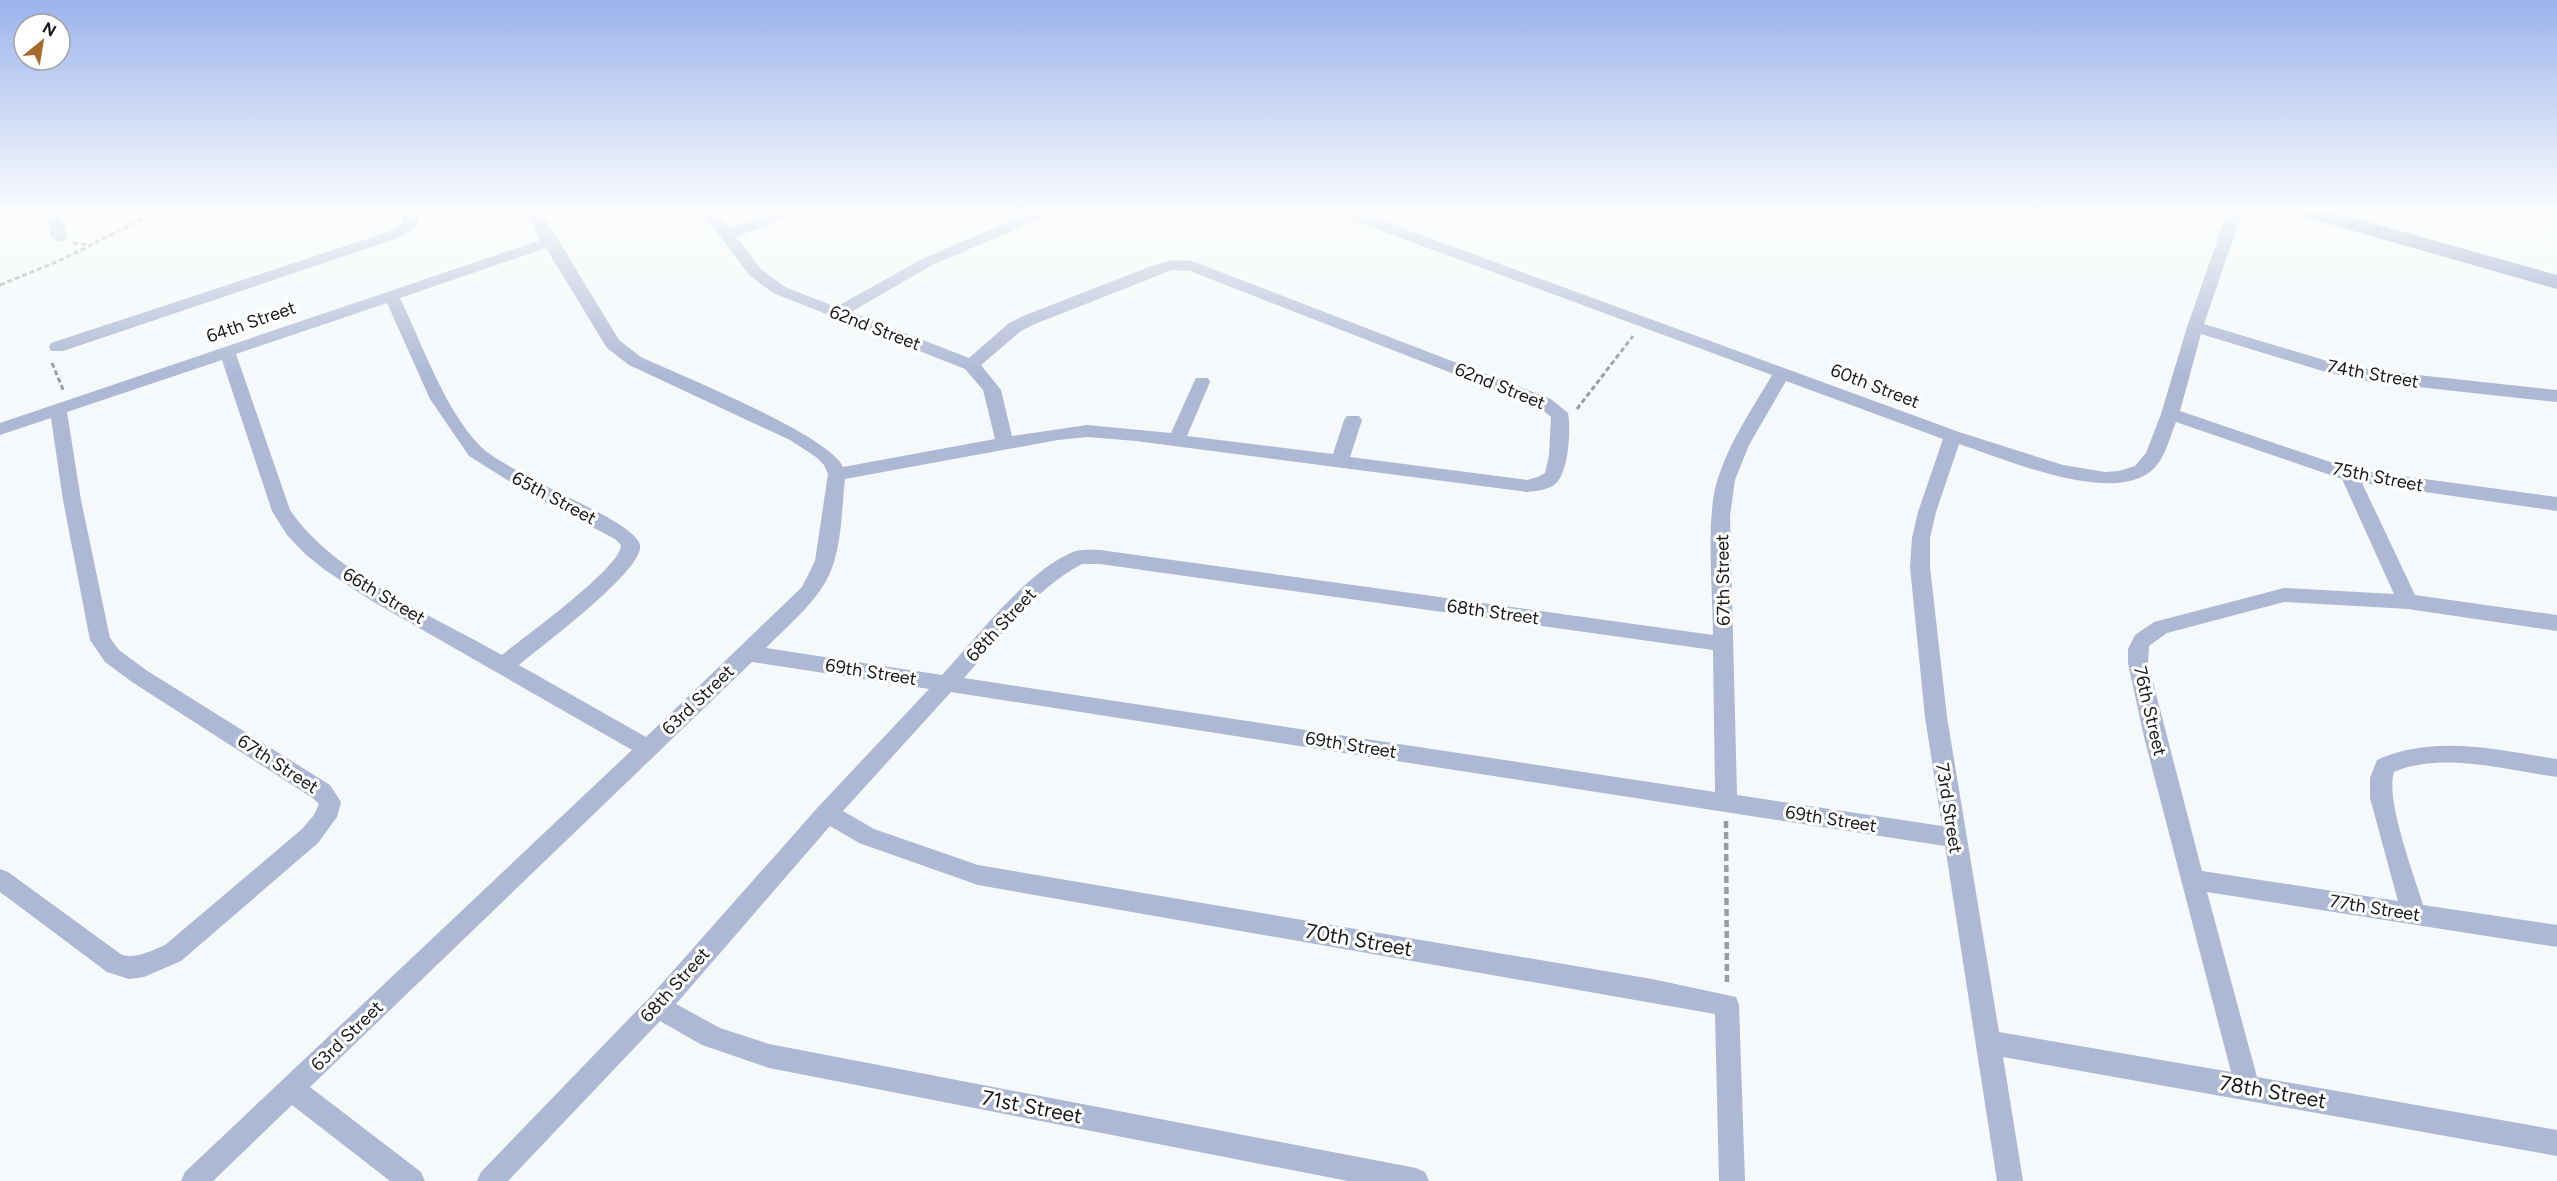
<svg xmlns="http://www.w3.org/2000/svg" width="2557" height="1181" font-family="Figtree,sans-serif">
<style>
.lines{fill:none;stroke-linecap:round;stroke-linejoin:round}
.path-far1{stroke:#9a9d9e;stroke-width:3;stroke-dasharray:5 3;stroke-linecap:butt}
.path{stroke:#9a9d9e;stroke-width:4.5;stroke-dasharray:7 4;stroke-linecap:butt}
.street{fill:#adb8d4;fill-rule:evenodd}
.secondary{fill:#8998c1;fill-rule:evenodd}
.labels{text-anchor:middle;stroke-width:6;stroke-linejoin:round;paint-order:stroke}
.street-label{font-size:18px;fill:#171819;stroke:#fff}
.near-street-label{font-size:21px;fill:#171819;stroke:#fff}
</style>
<rect width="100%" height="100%" fill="#f5f9fb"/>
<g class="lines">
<g class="path-far1">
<polyline points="73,243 89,245"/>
<polyline points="0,285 61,260 160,210"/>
<polyline points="52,363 64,392"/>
<polyline points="1577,409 1633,336"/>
</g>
<polyline class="path" points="1726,821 1727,984"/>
<g class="street">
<polygon points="45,210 60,210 67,237 64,240 59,242 51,237"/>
<polygon points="401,210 416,210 419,221 414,229 398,238 63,351 51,351 49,347 51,343 388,232 402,223"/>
<path d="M 525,210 L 540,210 L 619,340 L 641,357 C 679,375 830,435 843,467 L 995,439 L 983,390 L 965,369 L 773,293 L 749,275 L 700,210 L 715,210 L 729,229 L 780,210 L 802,210 L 800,213 L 736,237 L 761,269 L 785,287 L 836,307 L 922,259 L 1036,210 L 1056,210 L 1054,213 L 932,265 L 851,312 L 969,358 L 1009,323 L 1023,316 L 1154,265 L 1172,260 L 1192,261 L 1551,399 L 1568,413 C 1571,429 1569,475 1554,485 C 1547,490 1536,491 1527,492 L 1136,441 L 1087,437 L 1058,440 L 845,479 C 842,505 842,536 834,562 C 824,597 791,622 766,648 L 942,675 C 976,638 1028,570 1073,552 C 1081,549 1091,550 1100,550 L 1713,635 C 1713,593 1705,516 1718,478 C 1730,441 1752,409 1772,375 L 1333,213 L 1331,210 L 1353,210 L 1959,432 L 2063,465 L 2105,472 L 2119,471 L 2135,466 L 2146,453 L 2161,414 L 2187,327 L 2228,210 L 2243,210 L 2204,324 L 2334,363 L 2372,370 L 2557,390 L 2557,402 L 2372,382 L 2326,372 L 2201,334 L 2180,411 L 2351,469 L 2557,497 L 2557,511 L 2362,483 L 2415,595 L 2557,615 L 2557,631 L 2408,609 L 2284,602 L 2167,633 L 2149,646 L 2148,663 L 2202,871 L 2398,901 L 2370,798 L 2370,778 L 2377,760 C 2435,734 2497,750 2557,759 L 2557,777 C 2508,770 2440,751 2394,772 C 2385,800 2414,874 2423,905 L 2557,925 L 2557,947 L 2207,892 L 2257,1077 L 2557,1130 L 2557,1156 L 2003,1057 L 2023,1181 L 1997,1181 L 1945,846 L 951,692 L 843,811 L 874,829 L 978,865 L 1652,979 L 1736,997 L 1739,1005 L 1745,1181 L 1719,1181 L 1715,1014 L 978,885 L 859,843 L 830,826 L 676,1004 L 720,1028 L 769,1044 L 1416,1168 L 1425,1172 L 1429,1181 L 1348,1181 L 769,1068 L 702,1045 L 660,1021 L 508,1181 L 477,1181 L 481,1172 L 649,998 L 819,806 L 929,689 L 752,662 L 310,1087 L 421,1172 L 425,1181 L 390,1181 L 292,1105 L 213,1181 L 181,1181 L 185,1172 L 632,750 L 372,601 L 325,570 L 305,554 L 287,535 L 272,511 L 222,360 L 67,412 L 81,500 L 110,638 L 119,650 L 146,670 L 330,785 L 341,802 L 337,817 L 318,843 L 181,961 L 144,977 L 129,979 L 107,972 L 0,892 L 0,869 L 8,872 L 122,955 C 137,959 150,951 165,945 L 302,829 L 314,815 L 319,804 L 314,799 L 132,682 L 105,662 L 90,640 L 63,500 L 51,418 L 0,435 L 0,423 L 541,240 ZM 546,248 L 607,348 L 629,365 L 790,440 L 816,457 L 824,465 L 828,474 L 815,561 L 802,587 L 646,737 L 519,665 C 539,648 645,570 640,545 C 637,526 557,493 538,482 C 521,472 493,459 480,446 C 444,408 423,346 400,298 ZM 1172,270 L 1190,271 L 1539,407 L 1551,417 L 1549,456 L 1545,473 L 1538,477 L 1527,480 L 1350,457 L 1362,420 L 1359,416 L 1347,416 L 1344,420 L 1333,454 L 1187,436 L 1210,382 L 1208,378 L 1196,378 L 1194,382 L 1171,433 L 1087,425 L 1012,436 L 1001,390 L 981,365 L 1021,331 L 1035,324 ZM 387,303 L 430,399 L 469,456 L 528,493 L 615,539 L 621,545 C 622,567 523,638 502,655 C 434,616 334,575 290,510 L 236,354 ZM 1786,381 L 1943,439 L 1918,512 L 1912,538 L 1910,567 L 1925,717 L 1942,826 L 1737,795 L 1730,516 L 1735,480 L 1749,445 ZM 2176,422 L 2342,479 L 2394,594 L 2284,588 L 2154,622 L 2135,635 L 2128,649 L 2128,663 L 2144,737 L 2231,1072 L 1999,1032 L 1947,717 L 1930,567 L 1930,538 L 1936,512 L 1959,444 C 2004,459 2104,502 2147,474 C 2164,464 2169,439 2176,422 ZM 1082,564 L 1100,564 L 1713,650 L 1715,792 L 964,678 C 1000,638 1034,589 1082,564 Z"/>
</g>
<polygon class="secondary" points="2291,210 2325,210 2557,275 2557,289 2294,214"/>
</g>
<linearGradient id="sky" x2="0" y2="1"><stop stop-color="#9cb3ec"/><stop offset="0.56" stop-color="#fafcfd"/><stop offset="1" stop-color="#fafcfd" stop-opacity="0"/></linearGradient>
<rect width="2557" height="376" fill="url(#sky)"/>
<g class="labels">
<g class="street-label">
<text transform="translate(251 322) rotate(-19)" y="6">64th Street</text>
<text transform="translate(875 328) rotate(21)" y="6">62nd Street</text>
<text transform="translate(2373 374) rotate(10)" y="6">74th Street</text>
<text transform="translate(1500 386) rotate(22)" y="6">62nd Street</text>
<text transform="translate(1875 386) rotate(21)" y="6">60th Street</text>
<text transform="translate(2378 477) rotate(11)" y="6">75th Street</text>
<text transform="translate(554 498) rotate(28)" y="6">65th Street</text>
<text transform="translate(1723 580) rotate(-91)" y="6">67th Street</text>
<text transform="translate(384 596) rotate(31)" y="6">66th Street</text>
<text transform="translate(1493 612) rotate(8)" y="6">68th Street</text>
<text transform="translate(1001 625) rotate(-47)" y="6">68th Street</text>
<text transform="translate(871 672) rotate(9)" y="6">69th Street</text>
<text transform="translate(698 700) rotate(-44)" y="6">63rd Street</text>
<text transform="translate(2150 711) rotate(77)" y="6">76th Street</text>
<text transform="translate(1351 745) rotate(9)" y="6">69th Street</text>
<text transform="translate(278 764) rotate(33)" y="6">67th Street</text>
<text transform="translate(1949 808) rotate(81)" y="6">73rd Street</text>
<text transform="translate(1831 819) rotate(9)" y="6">69th Street</text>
<text transform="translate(2375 908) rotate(9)" y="6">77th Street</text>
<text transform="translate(675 985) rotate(-48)" y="6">68th Street</text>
<text transform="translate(347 1036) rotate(-44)" y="6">63rd Street</text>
</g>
<g class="near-street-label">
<text transform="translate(1359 940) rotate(10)" y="7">70th Street</text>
<text transform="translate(2273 1092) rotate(10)" y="7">78th Street</text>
<text transform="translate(1032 1107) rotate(11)" y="7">71st Street</text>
</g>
</g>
<g transform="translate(42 42) rotate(30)"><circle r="28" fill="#ffffff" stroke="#a2a3a3" stroke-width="1.5"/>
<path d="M0-4.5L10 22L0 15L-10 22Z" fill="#a66b2b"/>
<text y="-9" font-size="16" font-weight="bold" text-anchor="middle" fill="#171819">N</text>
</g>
</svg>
